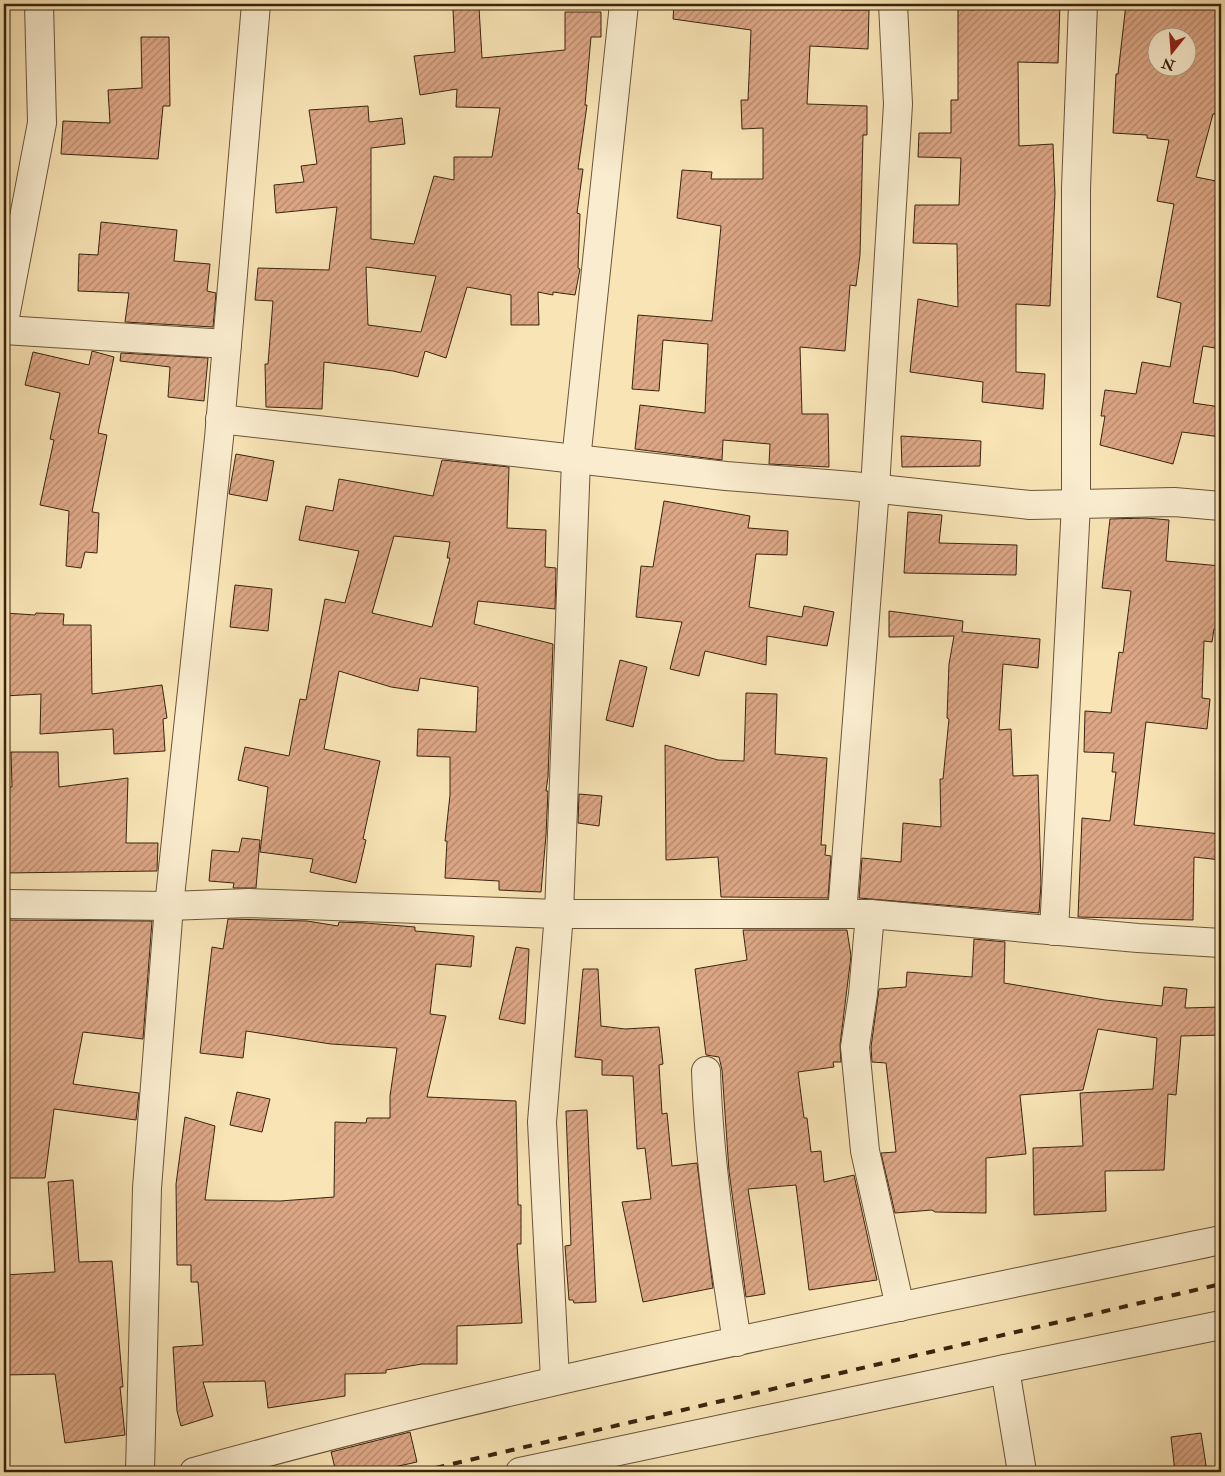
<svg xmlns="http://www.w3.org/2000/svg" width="1225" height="1476" font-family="'IM FELL Double Pica',serif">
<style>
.building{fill:url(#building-hatch);stroke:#3a240e;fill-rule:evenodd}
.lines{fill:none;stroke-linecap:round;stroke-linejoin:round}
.minor-casing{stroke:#6a5438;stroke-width:30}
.minor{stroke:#faedcf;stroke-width:28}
.rail{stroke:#3a240e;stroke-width:4;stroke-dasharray:9 9;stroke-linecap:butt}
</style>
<defs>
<pattern id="building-hatch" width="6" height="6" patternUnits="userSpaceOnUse" patternTransform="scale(1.25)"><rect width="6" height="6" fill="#dda786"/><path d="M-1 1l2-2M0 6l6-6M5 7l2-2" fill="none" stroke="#b4886c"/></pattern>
</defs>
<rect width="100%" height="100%" fill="#f8e4b5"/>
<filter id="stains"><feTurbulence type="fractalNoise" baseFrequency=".004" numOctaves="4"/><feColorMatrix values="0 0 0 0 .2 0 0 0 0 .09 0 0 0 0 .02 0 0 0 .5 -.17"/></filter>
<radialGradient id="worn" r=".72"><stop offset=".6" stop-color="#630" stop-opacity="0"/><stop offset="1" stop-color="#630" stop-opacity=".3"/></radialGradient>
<g class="building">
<polygon points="674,4 841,4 841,10 869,10 868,49 810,46 807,104 867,106 867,135 863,135 860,255 856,286 850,285 845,351 800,347 802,414 828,414 829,467 769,464 770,444 723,440 722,460 635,449 640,405 705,413 708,344 663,340 659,391 632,389 638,315 712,321 721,226 677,218 682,170 712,172 711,179 763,179 763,128 742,129 741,100 748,100 751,30 673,19"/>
<polygon points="975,4 1060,5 1058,63 1018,62 1019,146 1053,144 1055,193 1050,306 1016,304 1016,372 1045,374 1043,409 982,402 983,382 910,372 918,299 958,307 957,244 913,243 915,205 959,205 961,158 918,157 919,133 951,133 951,100 958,100 958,8 974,10"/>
<path d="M 1126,4 L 1221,4 L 1221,114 L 1213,114 L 1196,177 L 1221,182 L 1221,349 L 1203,346 L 1193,403 L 1221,407 L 1221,437 L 1182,432 L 1173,464 L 1100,445 L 1105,416 L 1101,416 L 1105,390 L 1136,394 L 1142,362 L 1170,367 L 1181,303 L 1157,297 L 1174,204 L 1157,201 L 1169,140 L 1147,138 L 1147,135 L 1113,133 L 1116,74 L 1118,74 ZM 1158,38 L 1188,38 L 1188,68 L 1158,68 Z"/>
<path d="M 479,8 L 482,58 L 565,50 L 565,12 L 601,12 L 601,37 L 591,37 L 585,105 L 587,105 L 578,169 L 583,169 L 577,213 L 580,214 L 578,268 L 580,269 L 575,295 L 553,292 L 553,295 L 538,292 L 539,325 L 511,325 L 511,295 L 467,287 L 446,358 L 425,351 L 418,377 L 393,371 L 324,362 L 322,409 L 266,407 L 265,364 L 268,364 L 273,301 L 255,300 L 258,268 L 329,270 L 337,207 L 276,213 L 274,185 L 304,182 L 301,166 L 317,164 L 309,110 L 368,106 L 369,122 L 402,118 L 405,144 L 371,148 L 371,239 L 414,244 L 434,176 L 454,180 L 454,157 L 492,157 L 500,108 L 456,107 L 457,89 L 420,95 L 414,56 L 455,52 L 453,9 ZM 366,267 L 436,276 L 421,332 L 368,325 Z"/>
<polygon points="141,37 169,37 170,106 163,106 158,159 61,154 63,121 110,123 108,90 142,88"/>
<polygon points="101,222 177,230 174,261 210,264 207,291 216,293 213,327 125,322 129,293 78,291 79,254 98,255"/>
<polygon points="92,351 114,357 98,433 107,435 92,512 99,513 97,553 85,552 81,568 66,566 69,511 40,505 54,440 50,439 60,393 25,385 33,352 89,365"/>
<polygon points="121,353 208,358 204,401 168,397 170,367 120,361"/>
<polygon points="901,436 981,441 980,466 902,467"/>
<polygon points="236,454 274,461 267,501 229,494"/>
<path d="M 442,460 L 509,467 L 507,528 L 546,530 L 545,567 L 556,568 L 555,609 L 478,601 L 474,624 L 553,644 L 548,777 L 546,791 L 548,791 L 546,835 L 541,892 L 499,890 L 499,881 L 445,878 L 447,841 L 445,841 L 450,795 L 450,757 L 417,756 L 418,729 L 476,732 L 478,687 L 420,678 L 418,691 L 391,687 L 339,671 L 324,749 L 380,761 L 363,839 L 366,840 L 356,883 L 310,872 L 313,859 L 260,852 L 268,787 L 238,780 L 245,747 L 289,756 L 300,699 L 306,700 L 325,599 L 345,603 L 359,551 L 299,540 L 306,506 L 333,511 L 339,479 L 433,496 ZM 394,536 L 450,542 L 447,558 L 450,558 L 432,627 L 372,613 Z"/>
<polygon points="664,501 750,516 748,528 788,531 787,555 756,554 749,607 802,617 804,606 834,612 827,646 767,636 766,665 705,651 699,676 670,669 682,622 636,617 641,566 653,567"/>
<polygon points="908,512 942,515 939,543 1017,545 1016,575 904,573"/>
<polygon points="1146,518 1169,520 1166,561 1221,566 1217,629 1214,629 1212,642 1204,641 1202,698 1210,699 1207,729 1146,722 1134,825 1221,834 1221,860 1194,857 1193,920 1078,917 1082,818 1110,821 1116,772 1112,772 1114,753 1084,752 1085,711 1111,713 1119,652 1123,653 1131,591 1102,588 1110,519"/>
<polygon points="235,585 272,589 268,631 230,627"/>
<polygon points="889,611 963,621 962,632 1040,639 1038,668 1003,664 999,730 1011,729 1013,776 1038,775 1041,884 1039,913 859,898 862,858 901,862 903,823 941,827 940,779 943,779 949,719 947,718 949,664 954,636 889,637"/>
<polygon points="5,613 35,615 36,613 64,614 63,625 91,625 92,694 162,685 167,718 163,719 165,751 114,754 113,729 40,734 41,694 4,696"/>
<polygon points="620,660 647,667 633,727 606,720"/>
<polygon points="746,693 777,694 775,754 827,758 821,845 826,845 825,855 831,856 828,898 721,897 718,857 666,860 665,745 718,760 744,761"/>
<polygon points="11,752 58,752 59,787 128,778 126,843 158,843 157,871 4,873 4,787 12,787"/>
<polygon points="579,794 602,796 599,826 578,823"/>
<polygon points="242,838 260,840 256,888 233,888 234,883 209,881 212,850 239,852"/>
<polygon points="228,919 307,921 338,926 339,922 365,923 415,927 415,931 474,936 471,967 436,964 430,1014 446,1016 427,1097 516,1101 518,1205 521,1205 521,1244 517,1244 522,1323 457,1326 457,1364 422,1364 386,1370 386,1373 345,1374 345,1396 268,1408 265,1381 203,1382 213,1416 181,1426 177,1411 173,1347 203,1345 198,1282 191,1282 191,1265 177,1265 176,1184 185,1117 215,1126 205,1200 280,1201 334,1197 335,1122 366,1123 367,1118 390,1118 390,1096 397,1048 331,1044 246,1031 243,1058 200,1053 212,947 223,949"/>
<polygon points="4,920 152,921 143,1039 83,1032 73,1084 139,1093 136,1120 54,1109 45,1178 4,1178"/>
<polygon points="743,930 847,930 851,956 840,1045 841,1062 833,1062 834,1067 798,1072 804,1118 807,1118 811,1152 821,1151 824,1182 854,1175 877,1280 809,1290 796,1185 748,1189 765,1294 746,1297 729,1171 722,1070 719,1057 706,1055 695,969 747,960"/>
<polygon points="974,939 1005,942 1004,983 1105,1000 1162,1006 1164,987 1187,989 1185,1008 1221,1007 1221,1035 1181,1036 1176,1095 1168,1094 1164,1170 1105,1171 1106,1211 1034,1215 1033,1148 1083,1146 1080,1093 1153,1089 1157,1038 1098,1029 1083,1090 1020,1095 1026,1154 986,1158 986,1213 935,1212 932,1210 895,1213 881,1153 896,1152 886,1063 872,1062 871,1047 879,989 906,987 907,972 972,977"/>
<polygon points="516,947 529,949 525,1024 499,1019"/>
<polygon points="583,969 598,969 601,1026 625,1029 659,1027 663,1064 659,1065 662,1114 667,1113 672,1166 697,1163 713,1288 643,1302 622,1202 651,1199 645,1148 637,1149 633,1076 602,1075 602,1060 575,1057"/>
<polygon points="237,1092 270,1099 262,1132 230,1125"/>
<polygon points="587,1110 596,1302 574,1303 573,1300 569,1300 565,1246 571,1245 566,1111"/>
<polygon points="73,1180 79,1262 112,1261 123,1387 120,1387 125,1435 65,1443 55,1374 4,1375 4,1275 55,1272 48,1182"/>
<polygon points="410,1432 417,1462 371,1472 336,1472 331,1452"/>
<polygon points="1201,1433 1207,1472 1175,1472 1171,1437"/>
</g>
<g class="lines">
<defs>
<g id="minor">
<polyline points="4,322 42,123 39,4"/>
<polyline points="4,330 227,344"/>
<polyline points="220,419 726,476 852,486 1030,505 1174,502 1221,506"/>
<polyline points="4,904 169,906 249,903 559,914 870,914 1138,938 1221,943"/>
<polyline points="842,914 875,488 898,104 893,4"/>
<polyline points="870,914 863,994 855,1047 865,1151 900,1307"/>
<polyline points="1054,931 1076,504 1076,188 1083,4"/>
<path d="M 706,1071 C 709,1162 723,1252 737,1342"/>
<polyline points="1005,1369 1022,1472"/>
<polyline points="555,1380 542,1122 559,914 576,460 624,4"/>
<polyline points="140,1472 147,1188 169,906 219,438 256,4"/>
<path d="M 194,1472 C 532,1378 878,1312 1221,1240"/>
<polyline points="520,1472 1005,1369 1221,1325"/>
</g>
</defs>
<use href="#minor" class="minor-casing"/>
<use href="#minor" class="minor"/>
<polyline class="rail" points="418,1472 1221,1284"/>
</g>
<rect width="1225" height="1476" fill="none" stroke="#f8e4b5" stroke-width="20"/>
<rect x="5" y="5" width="1215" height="1466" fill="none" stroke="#3a240e" stroke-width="2.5"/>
<rect x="10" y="10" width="1205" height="1456" fill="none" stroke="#3a240e"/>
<g transform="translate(1172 52) rotate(197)"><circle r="24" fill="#faedcf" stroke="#ad9d82"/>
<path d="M0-4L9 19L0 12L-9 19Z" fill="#8f2418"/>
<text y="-8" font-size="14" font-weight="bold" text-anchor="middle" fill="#3a240e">N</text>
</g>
<rect width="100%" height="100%" filter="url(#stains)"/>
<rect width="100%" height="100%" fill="url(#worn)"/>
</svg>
